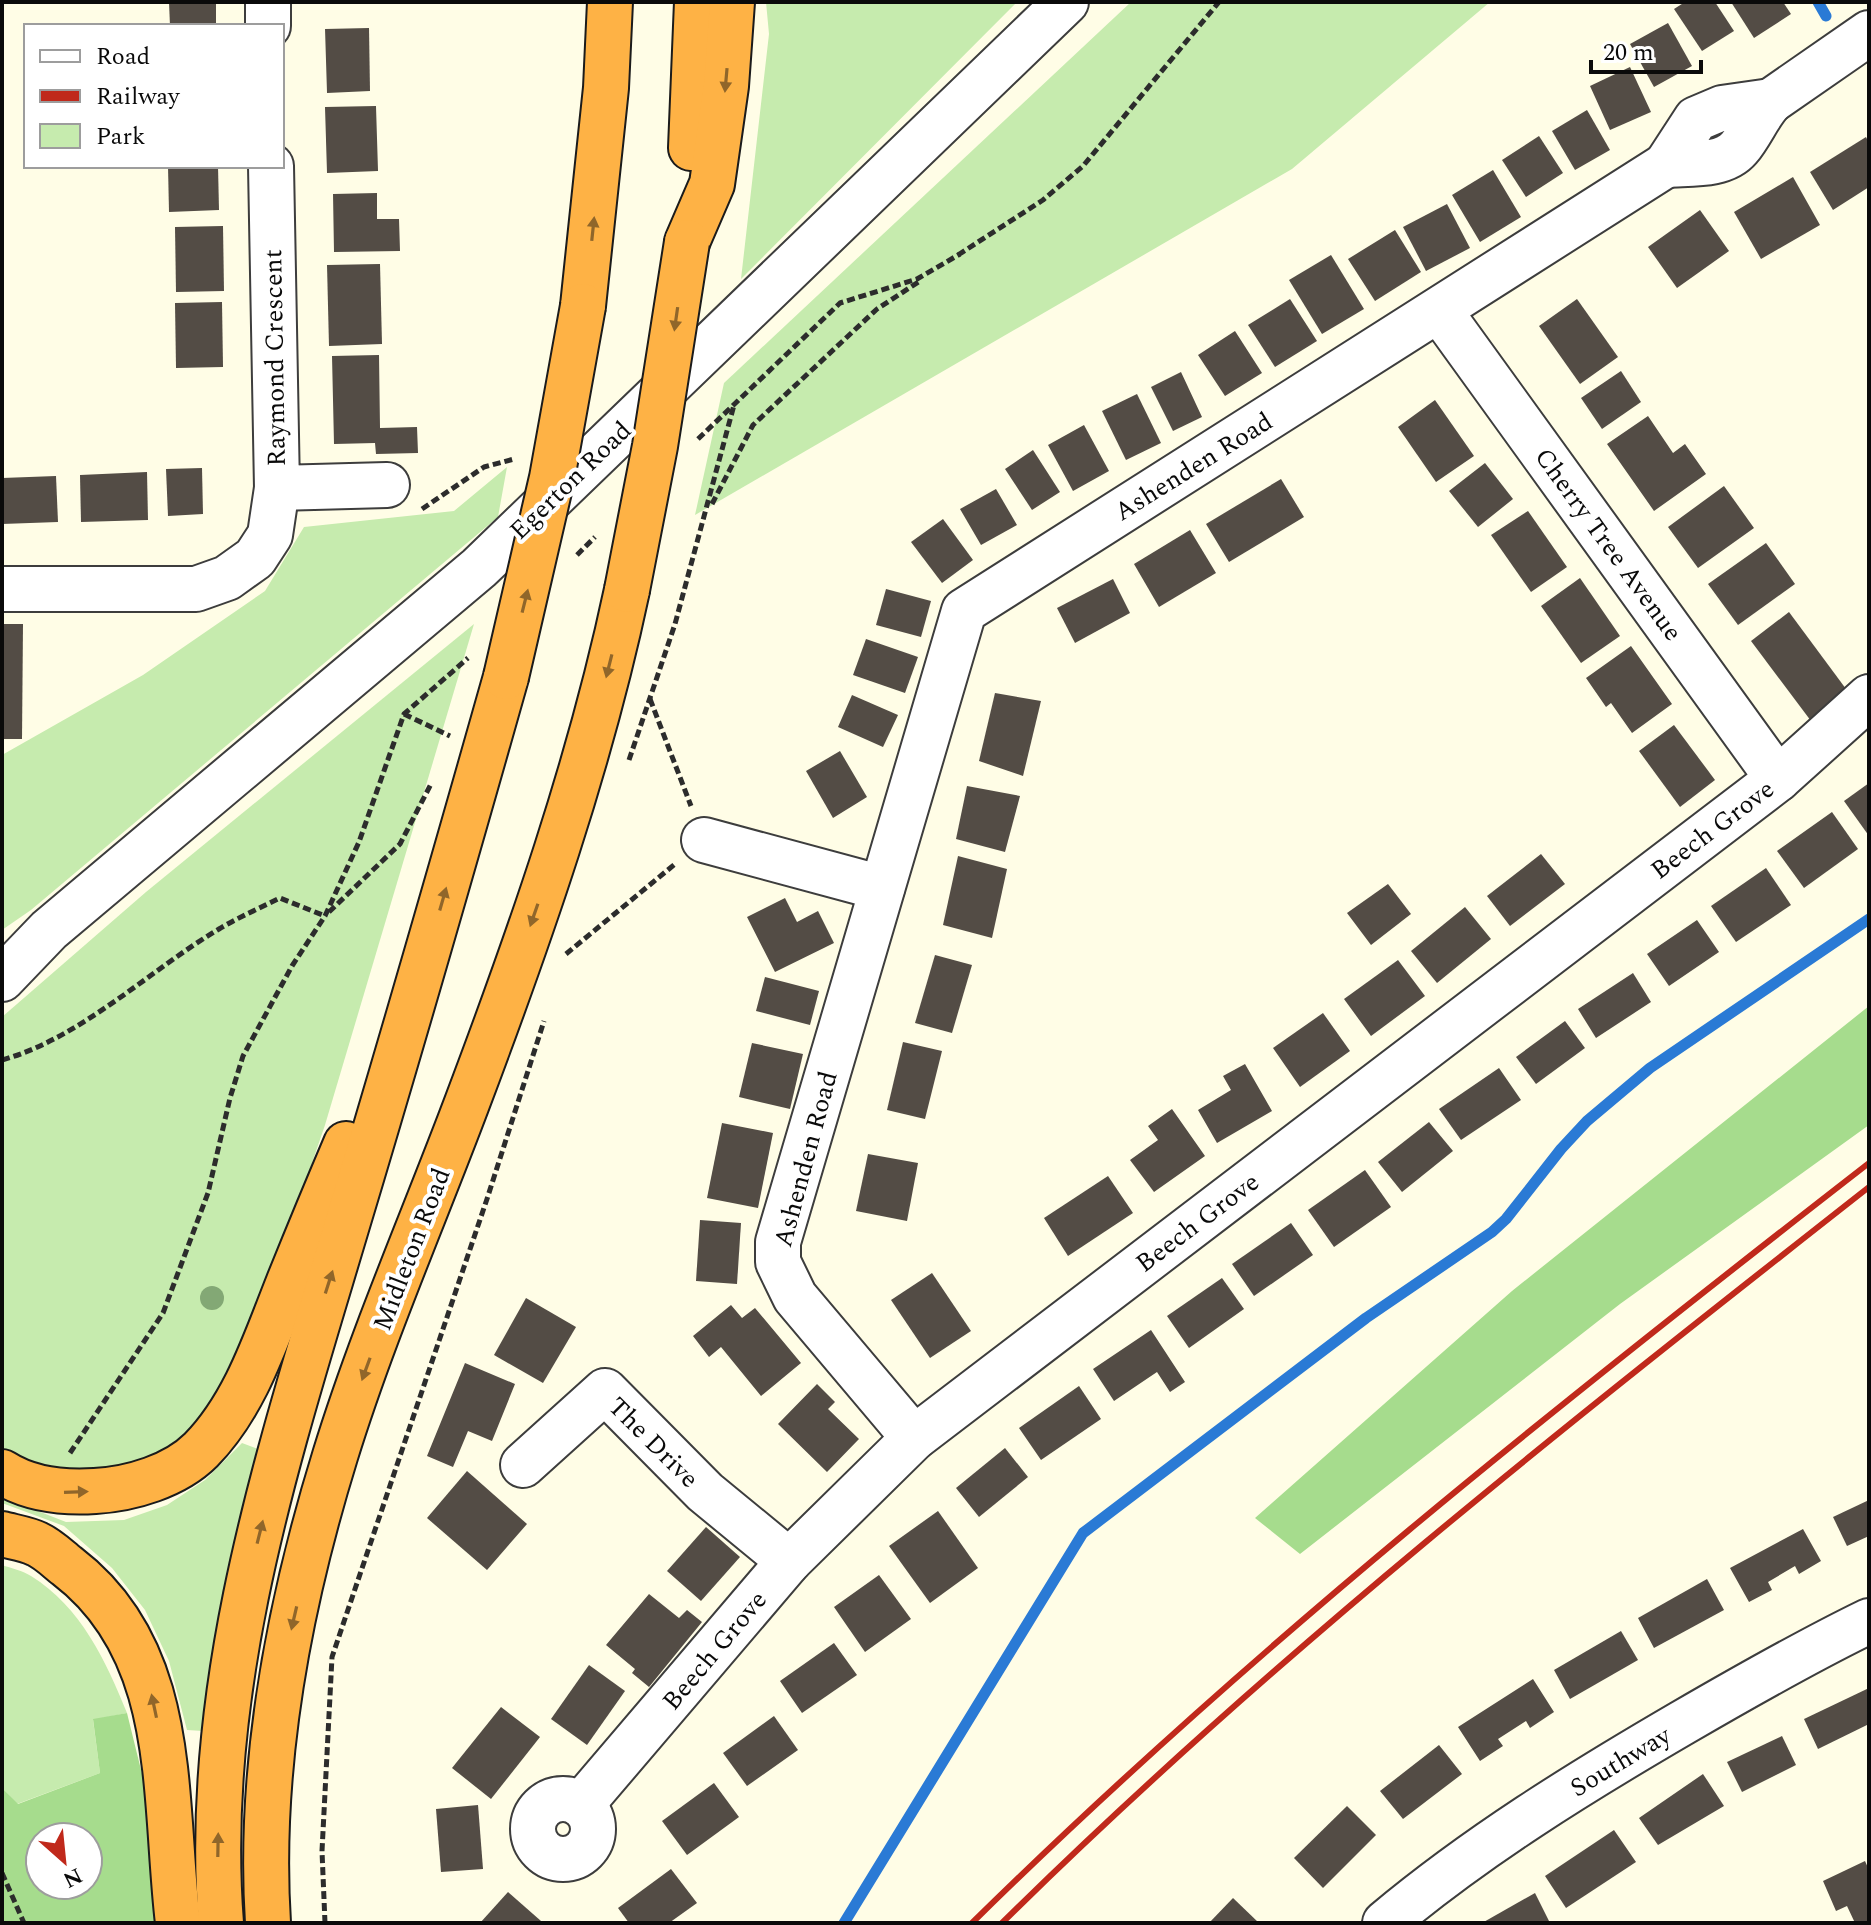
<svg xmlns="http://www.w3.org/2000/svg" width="1871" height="1925" font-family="Spectral,serif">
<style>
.green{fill:#c6ebae}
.forest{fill:#a6dc8d;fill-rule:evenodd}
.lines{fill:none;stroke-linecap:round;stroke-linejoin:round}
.stream{stroke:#2a7ad5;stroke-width:11}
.building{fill:#534c45}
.minor-casing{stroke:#3d3d3d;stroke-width:48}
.highway-casing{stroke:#1b1b1b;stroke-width:48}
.path{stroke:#2c2c2c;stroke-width:5;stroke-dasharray:8 4;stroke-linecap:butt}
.minor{stroke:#fff;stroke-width:44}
.highway{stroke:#feb245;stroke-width:44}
.rail{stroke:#c0291b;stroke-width:6}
.highway-bridge-casing{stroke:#1b1b1b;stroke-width:48;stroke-linecap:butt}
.highway-bridge{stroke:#feb245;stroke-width:44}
.tree{fill:#83a875}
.oneway{fill:#90662a}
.labels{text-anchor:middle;stroke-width:8;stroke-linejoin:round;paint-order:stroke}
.street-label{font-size:26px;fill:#0a0a0a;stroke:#fff}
</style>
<rect width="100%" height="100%" fill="#fffde6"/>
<g class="green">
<polygon points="766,2 1017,2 741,279 769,34"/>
<polygon points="1131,2 1490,2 1292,169 695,515 724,383"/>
<polygon points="507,467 498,517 31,910 2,930 2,755 143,675 265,591 304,527 454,511"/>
<polygon points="474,624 325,1125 251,1341 232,1382 181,1442 148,1463 108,1474 43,1470 6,1450 2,1447 2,1017 146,892"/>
<polygon points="242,1443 258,1449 222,1608 203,1731 187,1730 169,1661 145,1610 112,1568 64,1526 2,1503 2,1497 66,1522 124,1520 167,1505 205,1480"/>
<path d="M 2,1565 C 11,1568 23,1571 31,1576 C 81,1607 106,1661 127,1713 L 93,1720 L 100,1773 L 17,1804 L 2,1788 Z"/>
</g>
<g class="forest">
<polygon points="1869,1006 1869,1125 1620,1304 1300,1554 1255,1518 1512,1291"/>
<path d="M 127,1713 L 143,1778 L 159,1923 L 2,1923 L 2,1788 L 18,1804 L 100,1773 L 93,1719 ZM 40,1837 L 88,1837 L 88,1885 L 40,1885 Z"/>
</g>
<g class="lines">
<g class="stream">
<polyline points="1818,2 1826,16"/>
<polyline points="844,1923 1083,1533 1366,1318 1492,1232 1506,1219 1561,1149 1587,1121 1650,1068 1869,919"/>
</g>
</g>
<g class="building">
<polygon points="169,2 216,2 216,26 170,26"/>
<polygon points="1685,2 1715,2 1734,31 1702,51 1674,9"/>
<polygon points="1731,2 1783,2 1791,14 1754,38"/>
<polygon points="1668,23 1692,66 1654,87 1630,44"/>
<polygon points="369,28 370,91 327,93 325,29"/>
<polygon points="1630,67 1651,112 1610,130 1590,86"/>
<polygon points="376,106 378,171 327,173 325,107"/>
<polygon points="1587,110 1610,150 1575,170 1552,131"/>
<polygon points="1539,136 1563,173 1526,197 1502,160"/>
<polygon points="1866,137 1869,143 1869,187 1833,210 1810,172"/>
<polygon points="168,166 218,166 219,210 169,212"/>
<polygon points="1493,170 1521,217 1480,242 1452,195"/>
<polygon points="1793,177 1820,225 1761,259 1734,212"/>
<polygon points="377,193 377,219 399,219 400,251 334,252 333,194"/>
<polygon points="1447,204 1470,248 1426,271 1403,227"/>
<polygon points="1700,210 1729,251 1677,288 1648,247"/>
<polygon points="223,226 224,291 176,292 175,227"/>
<polygon points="1395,230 1421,272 1375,301 1348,259"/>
<polygon points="1331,255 1364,309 1322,334 1289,280"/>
<polygon points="380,264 382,344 329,346 327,265"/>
<polygon points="1290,299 1317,341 1275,367 1248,325"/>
<polygon points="1577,299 1618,357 1580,384 1539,326"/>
<polygon points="222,302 223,367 176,368 175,303"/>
<polygon points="1235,331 1262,373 1225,396 1198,355"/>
<polygon points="379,355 380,428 417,427 418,453 376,454 375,443 334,444 332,356"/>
<polygon points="1621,371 1641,402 1602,429 1581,398"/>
<polygon points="1181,372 1202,417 1173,431 1151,387"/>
<polygon points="1137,394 1161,443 1126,460 1102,411"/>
<polygon points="1435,400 1474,456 1436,482 1398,427"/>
<polygon points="1648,416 1673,453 1685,444 1706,474 1654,511 1607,444"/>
<polygon points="1084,425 1109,471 1073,491 1048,445"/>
<polygon points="1033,450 1060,492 1032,510 1005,469"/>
<polygon points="1485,463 1513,499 1478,527 1449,491"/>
<polygon points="202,468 203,514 168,516 166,469"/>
<polygon points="147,472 148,520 81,522 80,475"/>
<polygon points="56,476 58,522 2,524 2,478"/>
<polygon points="1281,479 1304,517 1229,562 1206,524"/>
<polygon points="1724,486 1754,528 1698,568 1668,527"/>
<polygon points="996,489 1017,525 981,545 960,509"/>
<polygon points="1528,511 1567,567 1531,592 1491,535"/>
<polygon points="943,519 973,560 942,583 911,542"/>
<polygon points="1190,530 1216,573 1159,607 1134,564"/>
<polygon points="1766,543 1795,584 1738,625 1708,584"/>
<polygon points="1580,578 1620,636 1581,663 1541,606"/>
<polygon points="1113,579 1130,613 1075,643 1057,608"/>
<polygon points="886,589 931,601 921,637 876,625"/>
<polygon points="1789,612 1849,693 1811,721 1751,641"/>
<polygon points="2,624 23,624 22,739 2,739"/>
<polygon points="866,639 918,657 905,693 853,675"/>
<polygon points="1631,646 1672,704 1632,733 1611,703 1606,707 1586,678"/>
<polygon points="995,693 1041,701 1023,776 979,761"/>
<polygon points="852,695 898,715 883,747 838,727"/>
<polygon points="1674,725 1715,780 1680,807 1639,751"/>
<polygon points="840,751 867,797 833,818 806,771"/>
<polygon points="1869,783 1869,836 1844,801"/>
<polygon points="967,786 1020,796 1005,852 956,839"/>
<polygon points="1832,812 1858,849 1804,888 1777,851"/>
<polygon points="1541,854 1565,884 1510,926 1487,896"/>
<polygon points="958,856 1007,869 992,938 943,925"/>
<polygon points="1766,868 1791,905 1736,942 1711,906"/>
<polygon points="1388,884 1411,914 1371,945 1347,913"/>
<polygon points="785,898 797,922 818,911 834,943 775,972 747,917"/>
<polygon points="1465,907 1491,939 1437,983 1411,951"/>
<polygon points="1697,920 1719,952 1669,986 1647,954"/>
<polygon points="935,955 972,965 952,1033 915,1023"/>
<polygon points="1398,960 1425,996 1371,1036 1344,999"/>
<polygon points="1633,973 1651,1002 1596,1038 1578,1009"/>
<polygon points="765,977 819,991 810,1025 756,1011"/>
<polygon points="1323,1013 1350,1051 1300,1087 1273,1048"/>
<polygon points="1565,1021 1585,1048 1536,1084 1516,1057"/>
<polygon points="903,1042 942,1051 925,1119 887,1110"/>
<polygon points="752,1043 803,1054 790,1109 739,1097"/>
<polygon points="1245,1064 1272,1111 1217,1143 1198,1110 1231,1090 1223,1076"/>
<polygon points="1499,1068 1521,1100 1461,1140 1439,1109"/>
<polygon points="1172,1109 1205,1156 1154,1192 1130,1160 1158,1140 1148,1126"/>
<polygon points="1429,1122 1453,1151 1402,1192 1378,1162"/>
<polygon points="722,1123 773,1133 758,1208 707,1198"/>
<polygon points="868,1154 918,1163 907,1221 856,1211"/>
<polygon points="1365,1170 1391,1207 1334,1247 1308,1210"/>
<polygon points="1108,1176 1133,1213 1068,1256 1044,1218"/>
<polygon points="700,1220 741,1223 737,1284 696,1281"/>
<polygon points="1291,1223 1313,1255 1254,1296 1232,1264"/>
<polygon points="932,1273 971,1331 930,1358 891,1300"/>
<polygon points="1222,1278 1244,1309 1189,1348 1167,1316"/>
<polygon points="526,1298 576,1327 543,1383 494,1355"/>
<polygon points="731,1305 742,1318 755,1308 801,1363 761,1396 721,1347 709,1357 693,1336"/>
<polygon points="1151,1330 1185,1382 1170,1392 1157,1372 1114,1401 1093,1369"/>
<polygon points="465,1363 515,1384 492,1441 468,1431 453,1467 427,1456"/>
<polygon points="817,1384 835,1402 828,1409 859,1439 827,1472 778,1424"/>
<polygon points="1079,1386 1101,1419 1041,1460 1019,1428"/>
<polygon points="1005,1448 1028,1477 979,1517 956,1488"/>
<polygon points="467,1471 527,1524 487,1570 427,1518"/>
<polygon points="1869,1500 1869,1536 1847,1546 1833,1517"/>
<polygon points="938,1511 978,1568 930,1603 889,1546"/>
<polygon points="706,1527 740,1557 701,1601 667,1571"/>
<polygon points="1803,1529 1821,1561 1799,1574 1795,1566 1768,1582 1772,1590 1749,1602 1730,1568"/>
<polygon points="879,1575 911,1619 865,1652 834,1607"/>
<polygon points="1707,1579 1724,1610 1654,1648 1638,1618"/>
<polygon points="649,1594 679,1618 687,1610 702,1622 649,1687 632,1673 635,1669 606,1645"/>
<polygon points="1621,1631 1638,1660 1570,1699 1554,1670"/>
<polygon points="834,1643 857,1675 802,1713 780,1681"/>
<polygon points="589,1665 625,1691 587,1745 551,1719"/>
<polygon points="1533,1679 1554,1712 1530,1728 1526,1721 1498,1739 1503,1746 1480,1761 1458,1727"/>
<polygon points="1869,1688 1869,1724 1818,1749 1804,1719"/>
<polygon points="501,1707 540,1737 491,1799 452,1768"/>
<polygon points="774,1716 798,1750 747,1786 723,1753"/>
<polygon points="1782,1736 1796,1765 1742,1792 1727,1762"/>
<polygon points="1439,1745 1462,1774 1403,1819 1380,1791"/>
<polygon points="1703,1774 1724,1806 1658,1845 1639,1818"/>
<polygon points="714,1783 739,1817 687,1855 662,1821"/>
<polygon points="478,1805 483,1869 441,1872 436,1809"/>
<polygon points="1347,1806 1376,1835 1323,1888 1294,1858"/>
<polygon points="1614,1830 1636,1862 1566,1908 1545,1876"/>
<polygon points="1865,1861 1869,1870 1869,1923 1855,1923 1847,1906 1836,1911 1823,1881"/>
<polygon points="671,1869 697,1903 669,1923 629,1923 618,1908"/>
<polygon points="508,1892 541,1921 539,1923 480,1923"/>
<polygon points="1535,1893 1550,1923 1482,1923"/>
<polygon points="1233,1898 1259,1923 1209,1923"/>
</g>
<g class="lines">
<defs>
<g id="minor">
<polyline points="268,2 268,26"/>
<path d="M 1771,101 C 1758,115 1751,134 1739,148 C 1723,167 1689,163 1666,165 L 1696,119 L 1722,108 Z"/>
<polyline points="1771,101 1869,33"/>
<polyline points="271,166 277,488 387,485"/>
<polyline points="1439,310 1778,779"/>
<polyline points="2,589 196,589 227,578 255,558 270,535 277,488"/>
<polyline points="704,840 882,888"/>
<polyline points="2,979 49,930 479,568 1066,2"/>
<polyline points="914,1438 795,1297 778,1262 778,1242 964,611 1666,165"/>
<polyline points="523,1465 605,1391 705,1492 789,1561"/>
<circle cx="563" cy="1829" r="30"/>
<polyline points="581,1805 789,1561 914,1438 1778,779 1869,697"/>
<path d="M 1385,1923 C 1477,1846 1579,1783 1682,1723 C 1744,1687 1805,1652 1869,1621"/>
</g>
<g id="highway">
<polyline points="691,148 697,2"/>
<polyline points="687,242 712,184 726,86 732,2"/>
<polyline points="583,306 606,88 610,2"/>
<path d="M 2,1472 C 30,1490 63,1493 95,1491 C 131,1489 175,1476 201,1450 C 245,1405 265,1342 288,1284 C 307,1237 326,1191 346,1144"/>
<path d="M 2,1534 C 13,1537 27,1539 37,1544 C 48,1549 58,1559 67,1566 C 180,1652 163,1797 178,1923"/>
<path d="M 221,1923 C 202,1685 279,1453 346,1228 C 401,1045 454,861 506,677"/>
<path d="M 268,1923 C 258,1766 289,1605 335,1456 C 372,1336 423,1220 467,1103 C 530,936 590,765 627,590"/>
</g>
</defs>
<use href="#minor" class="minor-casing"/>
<use href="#highway" class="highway-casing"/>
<g class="path">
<polyline points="958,255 1043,200 1083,166 1219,2"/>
<polyline points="698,439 840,303 917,279 960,254"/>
<polyline points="712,504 753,425 877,309 920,281"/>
<polyline points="422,509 484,467 514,459"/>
<polyline points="577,555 595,537"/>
<polyline points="650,699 691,806"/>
<polyline points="404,714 450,736"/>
<polyline points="629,760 675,624 734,405"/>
<polyline points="329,912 400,844 431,784"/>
<polyline points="566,954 675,864"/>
<path d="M 2,1060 C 81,1038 150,970 219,929 C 239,917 260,908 280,898 L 325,916"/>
<polyline points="70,1453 163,1313 208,1193 230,1098 243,1056 292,966 325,916 359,842 404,714 468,658"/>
<polyline points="2,1873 24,1923"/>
<polyline points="325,1923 322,1851 332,1657 487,1199 544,1021"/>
</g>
<use href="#minor" class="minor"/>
<use href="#highway" class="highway"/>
<g class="rail">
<path d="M 972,1923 C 1251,1648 1560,1403 1869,1163"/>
<path d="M 1002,1923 C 1272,1656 1571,1421 1869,1187"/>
</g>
<defs>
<g id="highway-bridge">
<polyline points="627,590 655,446 687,242"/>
<polyline points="506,677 552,478 583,306"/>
</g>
</defs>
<use href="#highway-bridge" class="highway-bridge-casing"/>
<use href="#highway-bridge" class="highway-bridge"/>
</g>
<circle class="tree" cx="212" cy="1298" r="12"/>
<defs><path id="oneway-solid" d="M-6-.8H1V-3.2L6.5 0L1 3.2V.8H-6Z" transform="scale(2)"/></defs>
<g class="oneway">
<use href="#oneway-solid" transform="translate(726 80) rotate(95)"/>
<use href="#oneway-solid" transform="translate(593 229) rotate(-84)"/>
<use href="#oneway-solid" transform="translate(676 319) rotate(98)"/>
<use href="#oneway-solid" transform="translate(525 601) rotate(-76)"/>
<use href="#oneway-solid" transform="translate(609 666) rotate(104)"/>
<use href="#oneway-solid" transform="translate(443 899) rotate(-74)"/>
<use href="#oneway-solid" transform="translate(534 915) rotate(109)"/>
<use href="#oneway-solid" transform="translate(329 1282) rotate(-72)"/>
<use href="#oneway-solid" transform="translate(366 1369) rotate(110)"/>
<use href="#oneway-solid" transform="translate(76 1492) rotate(-2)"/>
<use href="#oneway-solid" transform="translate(260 1532) rotate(-76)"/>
<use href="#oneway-solid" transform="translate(294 1618) rotate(103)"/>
<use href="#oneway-solid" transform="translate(154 1706) rotate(-102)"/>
<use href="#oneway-solid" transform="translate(218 1845) rotate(-89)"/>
</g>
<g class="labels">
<g class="street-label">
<text transform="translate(274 358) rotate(-91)" y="9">Raymond Crescent</text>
<text transform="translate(1193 466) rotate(-32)" y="9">Ashenden Road</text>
<text transform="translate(570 480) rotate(-44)" y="9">Egerton Road</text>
<text transform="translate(1609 544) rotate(54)" y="9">Cherry Tree Avenue</text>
<text transform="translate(1712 829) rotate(-37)" y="9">Beech Grove</text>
<text transform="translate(805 1159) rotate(-75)" y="9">Ashenden Road</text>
<text transform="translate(1197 1222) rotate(-37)" y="9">Beech Grove</text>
<text transform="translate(411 1249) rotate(-69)" y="9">Midleton Road</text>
<text transform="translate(654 1442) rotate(45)" y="9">The Drive</text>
<text transform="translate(714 1650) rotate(-50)" y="9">Beech Grove</text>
<text transform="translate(1620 1761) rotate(-31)" y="9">Southway</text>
</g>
</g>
<rect width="1871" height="1925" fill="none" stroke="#0a0a0a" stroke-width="8"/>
<rect x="24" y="24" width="260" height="144" fill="#ffffff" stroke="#9d9d9d" stroke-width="2"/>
<rect x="40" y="50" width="40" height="12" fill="#ffffff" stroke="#9d9d9d" stroke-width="2"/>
<text x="96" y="64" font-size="24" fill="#0a0a0a">Road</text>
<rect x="40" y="90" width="40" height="12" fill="#c0291b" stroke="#9d9d9d" stroke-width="2"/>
<text x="96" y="104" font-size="24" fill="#0a0a0a">Railway</text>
<rect x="40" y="124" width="40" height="24" fill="#c6ebae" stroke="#9d9d9d" stroke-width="2"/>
<text x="96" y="144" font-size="24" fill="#0a0a0a">Park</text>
<g transform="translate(64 1861) rotate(153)"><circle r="38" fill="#ffffff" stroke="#9d9d9d" stroke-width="2"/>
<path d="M0-6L14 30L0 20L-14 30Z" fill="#c0291b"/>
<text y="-12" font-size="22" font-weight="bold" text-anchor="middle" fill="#0a0a0a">N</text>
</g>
<path d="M1591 60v12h110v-12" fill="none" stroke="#0a0a0a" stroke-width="4"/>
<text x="1603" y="60" font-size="24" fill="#0a0a0a" stroke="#ffffff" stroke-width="6" paint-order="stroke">20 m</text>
</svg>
